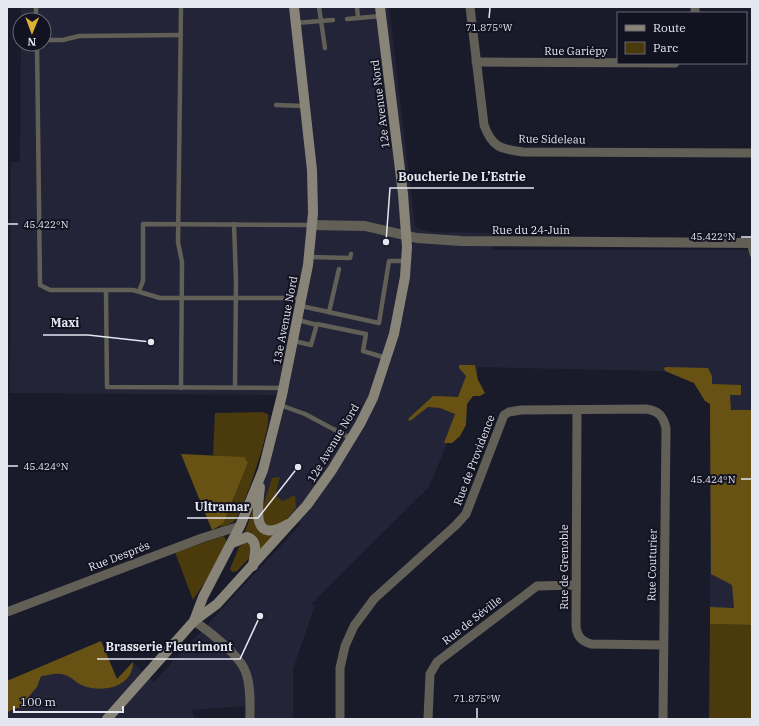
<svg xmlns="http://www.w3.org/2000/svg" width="759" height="726" font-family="'IBM Plex Serif',serif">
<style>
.built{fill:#232438}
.green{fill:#4b3a0b}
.forest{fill:#685213}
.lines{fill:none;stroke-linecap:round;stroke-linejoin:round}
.service{stroke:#625f57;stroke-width:4.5}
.minor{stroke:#625f57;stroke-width:9}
.tertiary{stroke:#625f57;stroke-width:10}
.secondary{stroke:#898478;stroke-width:10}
.ticks{fill:none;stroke:#e4e6f0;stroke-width:1.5}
.labels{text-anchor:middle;stroke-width:4;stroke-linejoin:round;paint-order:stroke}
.street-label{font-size:11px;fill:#e4e6f0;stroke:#121220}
.ticks-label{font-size:10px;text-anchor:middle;fill:#e4e6f0;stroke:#121220;stroke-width:4;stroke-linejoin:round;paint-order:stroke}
.leader{fill:none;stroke:#e4e6f0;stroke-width:1.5}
.callout-dot{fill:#e4e6f0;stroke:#121220;stroke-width:1.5}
.callout-label{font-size:12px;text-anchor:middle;font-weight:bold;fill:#e4e6f0;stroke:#121220;stroke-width:4;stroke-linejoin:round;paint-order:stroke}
</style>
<rect width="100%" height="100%" fill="#1a1b2a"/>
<polygon class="built" points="21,7 389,7 415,226 418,229 432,232 495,233 493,250 752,250 752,625 710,624 710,372 479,367 429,487 311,604 315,605 293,669 293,719 245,719 244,706 192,710 195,719 7,719 7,681 101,641 117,679 133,662 154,682 301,524 294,519 281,528 257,512 282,395 10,393 11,162 20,162 21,44 44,44 44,20 21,20"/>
<g class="green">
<path d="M 262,412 L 268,414 C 272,427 244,508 235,520 C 232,524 224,526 219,528 L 223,524 L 248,463 L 213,455 L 215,413 Z"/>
<polygon points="280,477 276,493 277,497 283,501 295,495 296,508 285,521 274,527 264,525 261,513 272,478"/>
<polygon points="253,509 254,523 257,528 276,533 259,552 245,532"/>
<polygon points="224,536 227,542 207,579 193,600 175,552"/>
<polygon points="246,542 251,544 253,554 237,571 232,572 230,569 239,547"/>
<polygon points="710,624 752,625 752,719 709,719"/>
</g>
<g class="forest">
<polygon points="459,365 475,365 478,380 485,393 480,396 473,396 467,404 466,425 460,436 452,443 444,443 455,414 440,408 428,407 410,421 408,419 433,396 458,397 466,376 459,368"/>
<polygon points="666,367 708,368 712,376 712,384 741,385 741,395 730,395 731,410 752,410 752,625 710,624 710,607 734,608 732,585 711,574 710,404 705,401 694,383 665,371 664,368"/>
<polygon points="181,454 244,457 248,463 223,524 212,530"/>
<path d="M 101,641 L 117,679 L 133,662 C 133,687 103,693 84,686 C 77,684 72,677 65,675 C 58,672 49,675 41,676 L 37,687 L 24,702 L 30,707 L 17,708 L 7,712 L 7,681 Z"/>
</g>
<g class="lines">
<g class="service">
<polyline points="36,7 36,20"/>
<polyline points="181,7 178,242 182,262 181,388"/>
<polyline points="319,7 325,48"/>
<polyline points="357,7 358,18"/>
<polyline points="347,19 381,16"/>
<polyline points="296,23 333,20"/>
<polyline points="44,40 63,40 79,36 181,35"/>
<polyline points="37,44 40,285 50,290 133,290 160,298 302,298"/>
<polyline points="276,105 304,106"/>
<polyline points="234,224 236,281 235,388"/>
<polyline points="749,243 752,255"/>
<polyline points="309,257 350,258 351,254"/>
<polyline points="106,291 107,387 283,388"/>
<polyline points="139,291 143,281 143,224 312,225"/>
<polyline points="301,306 379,323 389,261 406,261"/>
<polyline points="329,312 339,269"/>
<polyline points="298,320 317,325"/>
<polyline points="294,341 311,345 317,324 366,334 363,351 386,358"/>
<polyline points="280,405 305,414 352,439"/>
</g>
<g class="minor">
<path d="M 470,7 L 484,125 C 492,147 500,149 523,152 L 752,153"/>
<polyline points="695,13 695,7"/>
<polyline points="476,62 675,63"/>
<path d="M 577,410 L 576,626 C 577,636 581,641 591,644 L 663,645"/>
<polyline points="7,612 202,538 240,526"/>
<path d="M 194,621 C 210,632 240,655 246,673 C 251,687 250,704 250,719"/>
<path d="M 340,719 L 340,668 L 345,646 L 354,626 L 374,599 L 456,525 L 466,514 L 504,415 L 509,412 L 521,410 L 646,409 C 659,411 663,416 666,428 L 663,719"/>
<polyline points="428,719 430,674 437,662 537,586 576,585"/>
</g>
<polyline class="tertiary" points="312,225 365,226 417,238 461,241 752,243"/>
<g class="secondary">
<path d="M 260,487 C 257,511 252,545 288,524"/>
<path d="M 232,543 L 247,537 C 260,541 254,556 253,566"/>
<polyline points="194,621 203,597 240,526 263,470 282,395 308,265 313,213 312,170 294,7"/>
<polyline points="107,719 194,621 217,604 307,505 332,470 360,424 373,398 394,334 405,277 407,247 403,194 380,7"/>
</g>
</g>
<path class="ticks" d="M 489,18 L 490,8M 8,224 L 18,224M 741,237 L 751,237M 8,466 L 18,466M 741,479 L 751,479M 477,718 L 477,708"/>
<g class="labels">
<g class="street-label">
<text x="576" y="55">Rue Gariépy</text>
<text transform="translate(380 104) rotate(-97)" y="4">12e Avenue Nord</text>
<text transform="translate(552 139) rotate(1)" y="4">Rue Sideleau</text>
<text x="531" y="234">Rue du 24-Juin</text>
<text transform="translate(285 320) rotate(-79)" y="4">13e Avenue Nord</text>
<text transform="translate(333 443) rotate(-59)" y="4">12e Avenue Nord</text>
<text transform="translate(474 460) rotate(-69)" y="4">Rue de Providence</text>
<text transform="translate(119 556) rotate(-21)" y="4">Rue Després</text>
<text transform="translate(652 565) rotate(-89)" y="4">Rue Couturier</text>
<text transform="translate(564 567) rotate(-90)" y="4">Rue de Grenoble</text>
<text transform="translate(472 620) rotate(-38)" y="4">Rue de Séville</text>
</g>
</g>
<g class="ticks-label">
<text x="489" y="31">71.875°W</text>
<text x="46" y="228">45.422°N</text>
<text x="713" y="240">45.422°N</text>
<text x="46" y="470">45.424°N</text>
<text x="713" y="483">45.424°N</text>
<text x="477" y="702">71.875°W</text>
</g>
<path class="leader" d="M386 242L390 188H534M151 342L88 335H43M298 467L258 518H187M260 616L240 659H97"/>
<g class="callout-dot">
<circle cx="386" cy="242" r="4"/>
<circle cx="151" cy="342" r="4"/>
<circle cx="298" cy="467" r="4"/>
<circle cx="260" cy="616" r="4"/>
</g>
<g class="callout-label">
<text x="462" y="181">Boucherie De L’Estrie</text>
<text x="65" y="327">Maxi</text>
<text x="222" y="511">Ultramar</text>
<text x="169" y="651">Brasserie Fleurimont</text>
</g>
<rect width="759" height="726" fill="none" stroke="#e4e6f0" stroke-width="16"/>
<rect x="617" y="12" width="130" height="52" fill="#121220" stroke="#666773"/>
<rect x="625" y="25" width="20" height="6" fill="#898478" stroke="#666773"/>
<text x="653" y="32" font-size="12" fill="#e4e6f0">Route</text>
<rect x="625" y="42" width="20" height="12" fill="#4b3a0b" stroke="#666773"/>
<text x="653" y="52" font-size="12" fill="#e4e6f0">Parc</text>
<g transform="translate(32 32) rotate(181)"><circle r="19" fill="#121220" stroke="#666773"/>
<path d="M0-3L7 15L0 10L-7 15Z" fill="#ddb133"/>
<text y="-6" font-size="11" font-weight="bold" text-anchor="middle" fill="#e4e6f0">N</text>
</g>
<path d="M14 706v6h109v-6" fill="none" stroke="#e4e6f0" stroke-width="2"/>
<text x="20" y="706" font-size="12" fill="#e4e6f0" stroke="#121220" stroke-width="3" paint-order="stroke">100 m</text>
</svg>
